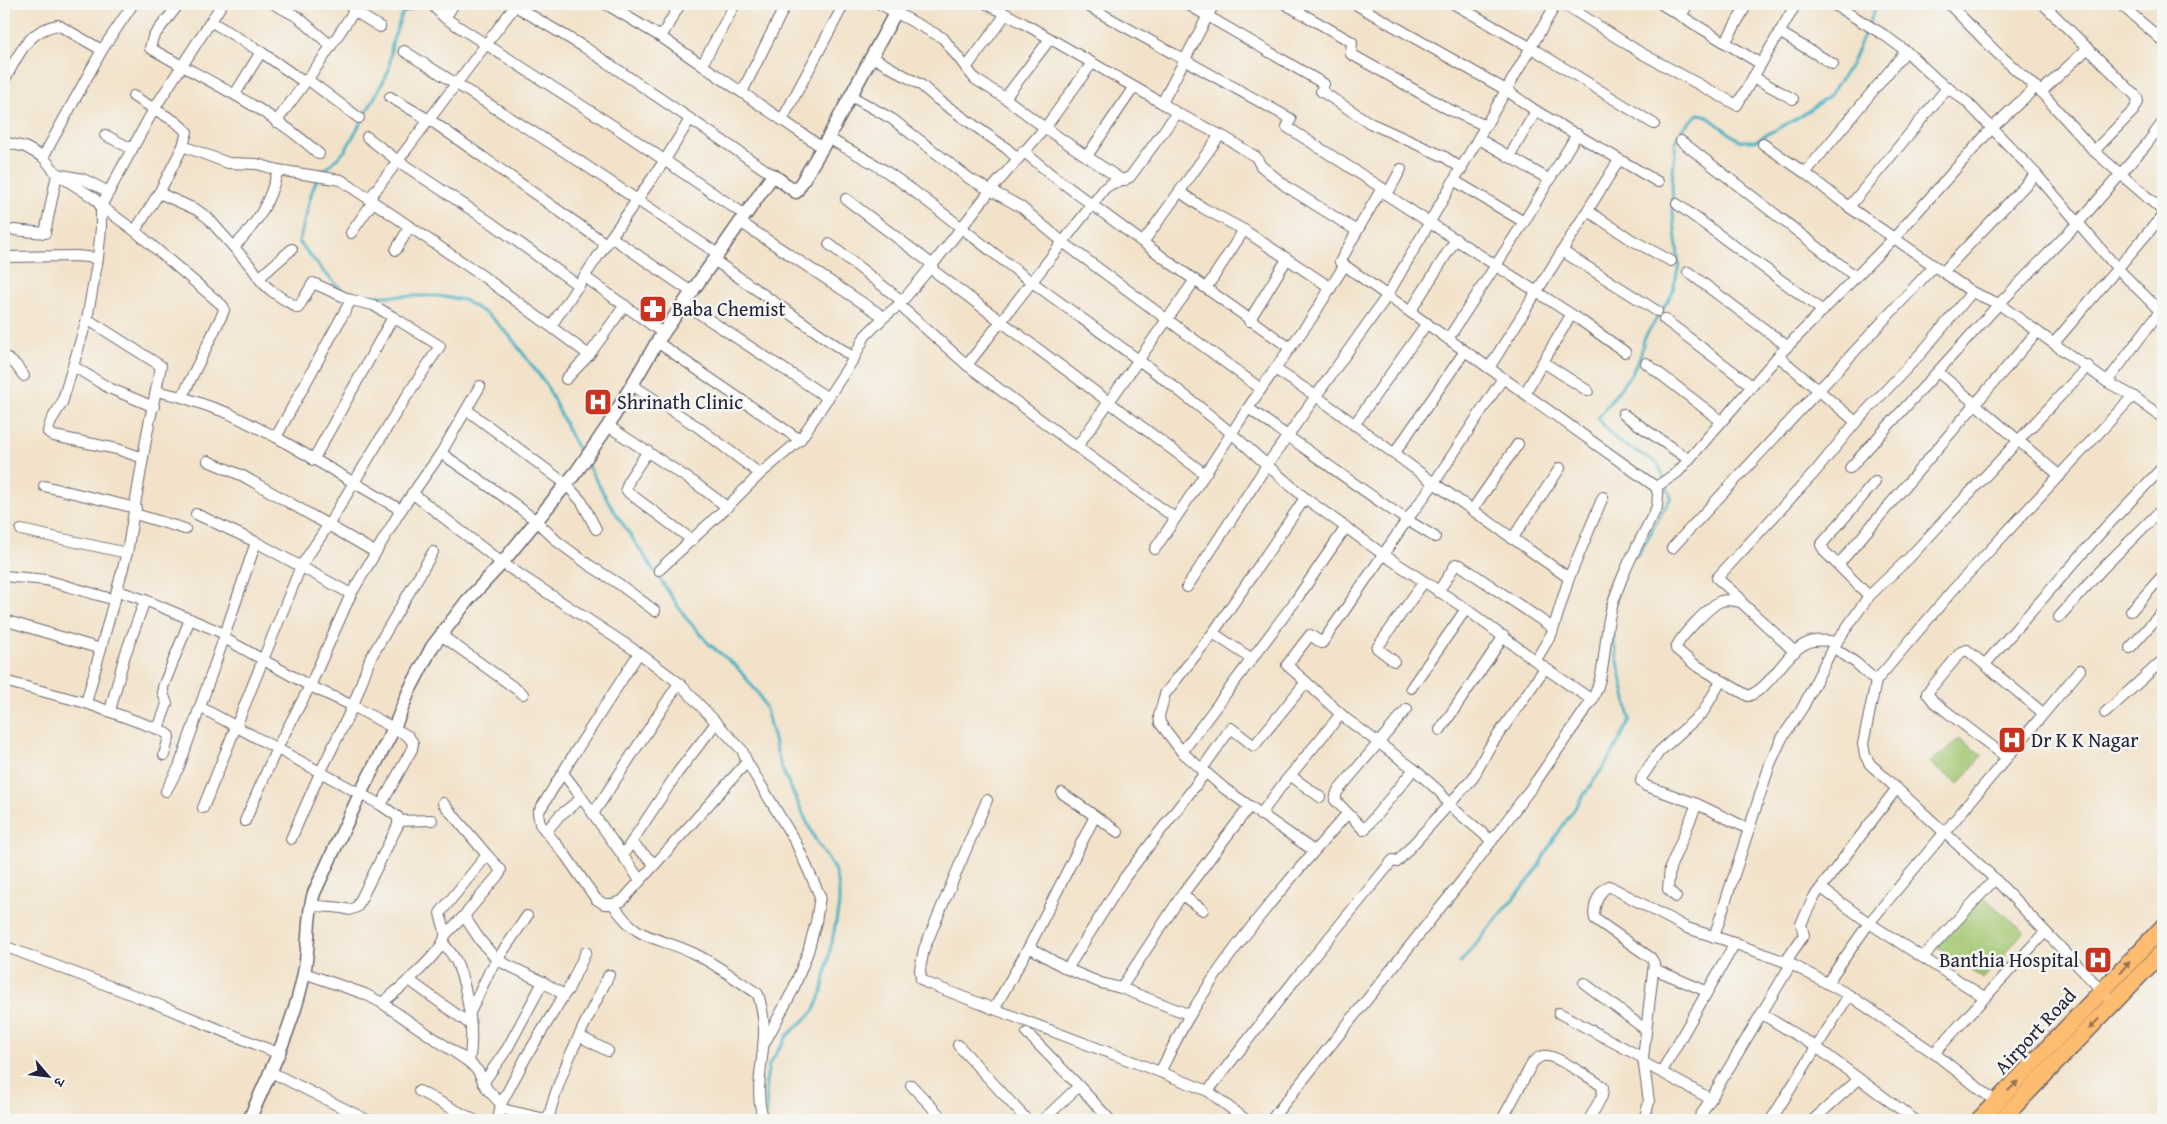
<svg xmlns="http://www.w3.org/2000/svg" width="2167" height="1124" font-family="'Gentium Book Plus','Noto Serif Devanagari',serif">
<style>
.green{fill:#a1c670;stroke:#627456}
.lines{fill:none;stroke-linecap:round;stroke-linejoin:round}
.stream{stroke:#45b1c3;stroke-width:3}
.minor-casing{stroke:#6b656d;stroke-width:12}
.tertiary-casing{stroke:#6b656d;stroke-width:15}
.primary-casing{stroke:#6b656d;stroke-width:19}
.minor{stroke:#fff;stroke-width:10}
.tertiary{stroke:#fff;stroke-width:12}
.primary{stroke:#fdbc6f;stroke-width:16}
.oneway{fill:#906f55}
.labels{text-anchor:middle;stroke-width:5;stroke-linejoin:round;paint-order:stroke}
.poi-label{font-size:20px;fill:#22223b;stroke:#f6f6f2;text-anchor:start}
.street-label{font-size:20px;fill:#22223b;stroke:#f6f6f2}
</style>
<rect width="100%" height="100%" fill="#f6f6f2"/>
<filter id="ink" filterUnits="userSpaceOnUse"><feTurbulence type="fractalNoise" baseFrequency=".02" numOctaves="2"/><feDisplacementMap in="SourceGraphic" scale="10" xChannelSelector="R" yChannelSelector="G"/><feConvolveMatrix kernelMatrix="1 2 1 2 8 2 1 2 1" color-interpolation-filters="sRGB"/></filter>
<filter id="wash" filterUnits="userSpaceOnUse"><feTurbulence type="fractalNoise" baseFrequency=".0096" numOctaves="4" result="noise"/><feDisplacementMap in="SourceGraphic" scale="20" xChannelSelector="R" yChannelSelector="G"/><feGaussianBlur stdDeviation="1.12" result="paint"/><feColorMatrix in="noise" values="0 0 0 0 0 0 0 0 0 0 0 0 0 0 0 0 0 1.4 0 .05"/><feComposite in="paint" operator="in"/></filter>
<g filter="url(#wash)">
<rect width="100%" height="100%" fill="#f2e2c9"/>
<g class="green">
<polygon points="1959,739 1982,755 1959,784 1930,763"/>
<polygon points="1983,897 2024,931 1983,979 1937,946"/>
</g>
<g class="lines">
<g class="stream">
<polyline points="320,174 345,151 383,82 389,70 392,43 401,17 408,6"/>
<polyline points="317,179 312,191 299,242 323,271 343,291"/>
<polyline points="352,296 438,296 464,300 491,317 509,335 546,384 571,436 583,458"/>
<polyline points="586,463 614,511 686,618 710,645 736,666 758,693 766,709 781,767 815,839 834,869 839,886 839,906 822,992 814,1011 788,1035 769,1065 766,1082 767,1115"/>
<polyline points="1638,555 1671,497 1658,463 1617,441 1598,418 1631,374 1640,357 1644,339 1672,294 1679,265 1673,212 1672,182 1676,141 1681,130 1698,114 1705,115 1740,141 1755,141 1801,116 1829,96 1851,65 1877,4"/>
<polyline points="1460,963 1534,874 1555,837 1613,753 1630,719 1611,628"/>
</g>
</g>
</g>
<g filter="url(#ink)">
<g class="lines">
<defs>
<g id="minor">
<path d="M 179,4 L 153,37 L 150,48 C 207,81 269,108 319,154"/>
<polyline points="274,4 298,17 330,45"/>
<polyline points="349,4 354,11 380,27"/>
<polyline points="404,4 421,4"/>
<polyline points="431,4 445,18 626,134 745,215"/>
<polyline points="512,4 584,47 773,175"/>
<polyline points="606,4 661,37 823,148"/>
<polyline points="880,4 943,38 975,79 1005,98 1045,128 1120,179 1125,180"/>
<polyline points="987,4 1023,23 1134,87"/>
<polyline points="1084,4 1291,119 1287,127 1382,188 1387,195 1580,320 1625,352"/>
<polyline points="1187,4 1324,84 1321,91 1370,123 1445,157 1462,169"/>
<polyline points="1214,4 1162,103 1177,113 1226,138 1256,157 1261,166 1287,187 1357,231 1340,262 1656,487 1678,472 1778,356 1894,238 1992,128 2036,87"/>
<polyline points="1285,4 1352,42 1351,54 1450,110 1486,126"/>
<polyline points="1355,4 1506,90 1536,111 1658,182"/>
<polyline points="1454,4 1530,47 1654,124"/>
<polyline points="1564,4 1641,53 1737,105 1796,4"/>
<polyline points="1661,4 1761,64"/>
<polyline points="1833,4 1884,35 1906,51 1937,80 1967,102 2036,174 2117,268 2163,314"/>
<polyline points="1949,4 1995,51 2041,92 2094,151 2163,211"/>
<polyline points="2043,4 2137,97 2138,102 2134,110 2094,151"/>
<polyline points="2120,4 2163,41"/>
<polyline points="1681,16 1688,4"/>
<polyline points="445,18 454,4"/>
<polyline points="212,22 261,52 304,82"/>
<polyline points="1779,32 1833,64"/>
<polyline points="661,37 680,4"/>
<polyline points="1725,43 1747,4"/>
<polyline points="404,51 576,159 718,254"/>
<polyline points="872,57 921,85 937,99 1006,148 1017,158"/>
<polyline points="702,65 735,4"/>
<polyline points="966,68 1006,14"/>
<polyline points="1753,77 1793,99"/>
<polyline points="307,79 359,118"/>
<path d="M 4,81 C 18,56 27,30 58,25 L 102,50"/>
<polyline points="742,92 786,4"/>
<polyline points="2041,92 2088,48"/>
<polyline points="235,94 261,52"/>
<polyline points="133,96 176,122 187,132 183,146"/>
<path d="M 851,96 L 892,119 L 970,179 L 1021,207 L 1064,243 L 1261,389 L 1248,408 C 1301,445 1353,484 1407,520 L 1322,643 L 1310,635 L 1287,665 L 1306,682 L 1254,746 L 1231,728 L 1202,769"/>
<polyline points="390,97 436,124 606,244"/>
<polyline points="1005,98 1050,39"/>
<polyline points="782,120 844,4"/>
<polyline points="276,122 321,61 354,11"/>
<polyline points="105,135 132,149"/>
<polyline points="367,137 398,161 493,224 579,286"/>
<path d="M 828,138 C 849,150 871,161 890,174 C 939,208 984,247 1032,282 C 1112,341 1194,397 1267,465 L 1316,396 L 1275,369 L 1290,348 L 1172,264 L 1052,175 L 1023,151"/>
<polyline points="1479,139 1550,180"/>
<polyline points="1681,141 1856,277"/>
<polyline points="4,142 25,147 43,157 57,174 94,198 101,206 135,231 223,306 224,310 222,315 182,397"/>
<polyline points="1763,144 1805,173 1849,207 1972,292"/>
<polyline points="1087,156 1134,87 1162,103"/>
<polyline points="43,157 102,50 133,4"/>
<polyline points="1509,157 1536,111"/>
<polyline points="1805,173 1906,51"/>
<polyline points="1455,181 1524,222"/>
<polyline points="1180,192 1203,208 1244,230 1331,288"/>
<polyline points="159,193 197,210 208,218 253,269 259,278"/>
<polyline points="1387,195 1401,169"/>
<polyline points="369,199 515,6"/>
<polyline points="846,199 933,265"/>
<polyline points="1677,204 1823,311"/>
<polyline points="1849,207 1948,87"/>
<polyline points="1588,211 1632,240 1671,261"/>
<polyline points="740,222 884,317"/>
<polyline points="14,230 45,233 57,174 83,179 109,192"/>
<polyline points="135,231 159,193 183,146 228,163 257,164 278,170 341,180 484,277 589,355"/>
<polyline points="1357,231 1382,188"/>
<polyline points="351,233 373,202"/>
<polyline points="611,237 665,160 690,119"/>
<polyline points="1144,241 1220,135"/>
<polyline points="829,244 902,301"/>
<path d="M 234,247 C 259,221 269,204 278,170"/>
<path d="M 292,249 L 259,278 C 268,291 284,299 298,308 L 313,283 L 351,300 L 373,305 L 393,317"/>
<polyline points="396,250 410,226"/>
<polyline points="1562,251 1657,311"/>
<polyline points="4,257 76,256 98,258"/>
<polyline points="714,260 854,358"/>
<polyline points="930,268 1205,474 1248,408"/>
<polyline points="1688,272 1787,346"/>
<polyline points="1943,272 2036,174"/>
<polyline points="585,277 664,334"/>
<polyline points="1207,287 1244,230"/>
<polyline points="685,304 828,398"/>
<polyline points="899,305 967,365"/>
<polyline points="1410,312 1456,239"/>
<polyline points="1664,319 1752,386"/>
<polyline points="1249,321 1287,259"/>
<polyline points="551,326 611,237 693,293"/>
<polyline points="1448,339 1524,222 1577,134"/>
<polyline points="657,342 800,440"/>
<polyline points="2054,343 2163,215"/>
<polyline points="1290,348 1311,319 1344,266"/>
<polyline points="4,356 16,365 24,376"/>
<polyline points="1778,356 1856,422"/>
<polyline points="1543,362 1571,315"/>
<polyline points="1646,363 1721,421"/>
<polyline points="73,366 109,388 154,407"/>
<polyline points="1489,368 1619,160"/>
<polyline points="1938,372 2060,476"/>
<polyline points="1503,378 1434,483 1316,396 1387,296 1556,4"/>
<polyline points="566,379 589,355 625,305"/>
<polyline points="2107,382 2160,311"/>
<polyline points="632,385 698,427 760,474"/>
<polyline points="1261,389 1275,369"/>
<polyline points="156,391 182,397 228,413 276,437 401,510"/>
<polyline points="1525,393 1543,362 1588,391"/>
<polyline points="467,410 566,484 582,502 596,529"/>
<polyline points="1623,414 1688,459"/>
<polyline points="1354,425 1427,323"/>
<polyline points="608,426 695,483 727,507"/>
<polyline points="276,437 351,300"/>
<polyline points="1077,447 967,365 1105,188 1111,184 1130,177 1177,113"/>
<polyline points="648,451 630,478 626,489 629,493 692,540"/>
<polyline points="441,453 513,503 535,520 558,542 589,565 619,584 655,611"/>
<polyline points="1394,454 1465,351"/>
<path d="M 143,458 L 117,449 L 54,436 L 48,432 C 49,421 56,413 62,403 L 87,319 L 98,258 L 101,228 L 101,206 L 154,109 L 222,4"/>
<polyline points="208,461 243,476 375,552"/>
<polyline points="1850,468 1999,304 2079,222 2146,145 2163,122"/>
<polyline points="44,486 136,508"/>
<polyline points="412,493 502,563 639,653 679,683 742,750 747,762 796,843 820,896 816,922 808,952 793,990 763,1046"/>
<polyline points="1305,498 1213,633 1165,694 1159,716 1160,723 1182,752 1225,789 1314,851"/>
<polyline points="1472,510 1518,444"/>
<polyline points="135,514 185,529"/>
<polyline points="196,514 256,542 351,594"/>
<polyline points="1175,518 1077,447 1195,280"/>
<polyline points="21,530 127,553"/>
<polyline points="1435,537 1407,520 1434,483 1569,578 1552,633 1536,660"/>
<polyline points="1512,539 1560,468"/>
<polyline points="1672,548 1934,266"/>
<polyline points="1155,549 1205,474"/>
<polyline points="1838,565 2036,333"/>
<polyline points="659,570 727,507 760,474 800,440 854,358 865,336 884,317 899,305 930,268 990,191 1045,128 1092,63"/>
<polyline points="4,576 46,580 115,600"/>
<polyline points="1569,578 1603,497"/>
<polyline points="1187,587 1267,465 1305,498 1384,555 1466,609 1545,668 1592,700"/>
<polyline points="118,591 145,600 225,634 224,638 310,686 353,706 408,736 413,743 412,749 381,805"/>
<polyline points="1438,592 1456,564 1460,565 1553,628"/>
<polyline points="1869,596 1825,552 1821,545 1875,482"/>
<path d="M 1741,602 C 1735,601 1727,599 1721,601 C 1711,605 1677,639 1676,649 L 1694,664 L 1748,696 C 1775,686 1785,648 1813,641 C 1821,640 1830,641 1837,642"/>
<polyline points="2131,611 2163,575"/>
<polyline points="2059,617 2104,567 2163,508"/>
<polyline points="4,620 101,649"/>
<polyline points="1213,633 1252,659"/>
<polyline points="225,634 256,542"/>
<polyline points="441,635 523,694"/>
<polyline points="1833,647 1856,663 1876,681"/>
<polyline points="2130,648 2163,611"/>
<polyline points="1795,652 1741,602 1740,598 1717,578 1815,472 1856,422 1923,351 1972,292 1999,304 2107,382 2133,396 2163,418"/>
<polyline points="639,653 574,754 538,813 540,824 566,856 596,899 604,904 613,904 622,901 747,762"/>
<polyline points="1394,661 1377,648 1423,583"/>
<polyline points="1985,664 2104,529 2163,467"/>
<polyline points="4,681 86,703 158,729 168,734 169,737 164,755"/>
<polyline points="1721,681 1703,712 1659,752 1642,777 1641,781 1646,786 1697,804 1749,829"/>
<polyline points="1306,682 1345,718 1414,769 1440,792 1449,805 1492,841"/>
<polyline points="1411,688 1466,609"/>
<polyline points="86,703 127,553 147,434 161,366 87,319"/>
<path d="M 200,707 L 381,805 L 398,817 L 398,825 L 357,907 L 349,910 C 337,905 324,908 310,905"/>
<polyline points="1407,709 1337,792 1335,800 1364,830 1414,769"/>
<polyline points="110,711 124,658 145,600"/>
<polyline points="2105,713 2163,660"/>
<polyline points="158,729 167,704 163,693 163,687 190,619"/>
<polyline points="1440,730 1504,636"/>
<polyline points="1182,752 1296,600 1346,527"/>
<polyline points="2006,757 1934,702 1927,693 1961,652 1967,650 2043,713"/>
<polyline points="563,773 582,798"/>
<polyline points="1291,776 1320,797"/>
<polyline points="166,791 179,767 224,638"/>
<polyline points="1062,793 1095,816"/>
<polyline points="987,800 924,949 920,969 921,979 927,983 994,1009"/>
<polyline points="203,808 301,566 329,524 397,411 440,346 393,317 313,460"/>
<polyline points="593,814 679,683"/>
<polyline points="1260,815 1283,784 1341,714"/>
<polyline points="245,821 277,748 310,686 351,594 401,510 441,453 480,386"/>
<polyline points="399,821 432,820"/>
<polyline points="546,832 559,816 582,798 640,880"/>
<polyline points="291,839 320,773 353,706 370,659 433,552"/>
<polyline points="631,843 655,864"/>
<polyline points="623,855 678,772 716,723"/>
<polyline points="1397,862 1473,778 1489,748 1545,668"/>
<polyline points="1821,888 1869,923 1984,997"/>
<polyline points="1182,895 1249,807"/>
<polyline points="1676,897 1668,889 1670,868 1697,804"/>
<path d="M 613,904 C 638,943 656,935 693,953 C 716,964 737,980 758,994 C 762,1007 764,1019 764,1032 C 764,1061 753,1092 764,1120"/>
<polyline points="464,916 480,940 497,960 489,972 469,1015"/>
<polyline points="527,916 497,960 543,982"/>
<polyline points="446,934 464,916 500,873 501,870 487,855"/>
<polyline points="1714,937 1770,764 1782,738 1803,707 1833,647 1869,596 1908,559 2088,366"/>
<path d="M 443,943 C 448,949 454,956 457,963 C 468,991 475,1032 469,1062"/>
<polyline points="4,946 154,1003 280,1054"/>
<polyline points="1029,947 994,1009 1160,1072"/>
<polyline points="1923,957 1995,879"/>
<polyline points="1067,969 1029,947 1095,816 1118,832"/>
<polyline points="1654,969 1706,991"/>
<polyline points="304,973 365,994 382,1003 469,1062 478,1071 487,1089 501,1104 498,1120"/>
<polyline points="409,980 471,1025"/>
<polyline points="1584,983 1646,1030"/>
<polyline points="1827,983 1869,923 2080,670"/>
<polyline points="1121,988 1101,983 1067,969 1125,877 1205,773"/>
<polyline points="564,995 568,990 586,952"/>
<polyline points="2106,995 1995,879 1870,764 1865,755 1863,744 1876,681 1952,591 2133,396"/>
<path d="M 382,1003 C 396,992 443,952 445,936 C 446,928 441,921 440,913 L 487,855 L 443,803"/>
<polyline points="1559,1013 1643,1058"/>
<polyline points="1762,1014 1816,1047 1915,1120"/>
<polyline points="1190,1015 1121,988 1182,895 1203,910"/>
<polyline points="1027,1033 1079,1086 1110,1120"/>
<polyline points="579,1036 608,1051"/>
<polyline points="958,1045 1027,1120"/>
<polyline points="1934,1053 2045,932"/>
<polyline points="1644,1063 1711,1099"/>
<polyline points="1662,1071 1735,943"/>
<polyline points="271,1072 367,1120"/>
<polyline points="483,1083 507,1049 543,982 564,995 526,1057 501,1104"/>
<polyline points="911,1085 944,1120"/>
<polyline points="419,1091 474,1120"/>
<polyline points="1208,1091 1297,977 1393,860"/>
<polyline points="502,1109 550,1120"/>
<path d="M 548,1120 C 560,1069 586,1022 609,975"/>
<polyline points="1043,1120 1079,1086"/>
<path d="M 1246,1120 L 1208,1091 L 1160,1072 C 1170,1053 1179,1033 1190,1015 C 1232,945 1292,876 1347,814"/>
<path d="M 1271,1120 L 1464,878 L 1537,780 L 1592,700 C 1607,672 1603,640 1611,610 C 1621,573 1640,541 1657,507 L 1658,494 L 1656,487"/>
<path d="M 1502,1120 L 1533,1062 C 1538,1058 1541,1055 1548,1056 C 1558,1057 1594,1080 1603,1087 L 1602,1096 L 1589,1120"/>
<path d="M 1644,1120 L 1649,1102 L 1643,1058 L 1654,963 L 1651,958 L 1595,919 C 1592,908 1599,890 1609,886 L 1687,928 L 1725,940 L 1791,964 L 1849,995 L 1934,1053 L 1996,1102"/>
<polyline points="1698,1120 1791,964 1788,958 1804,935 1801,924 1814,897 1897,788"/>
<polyline points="1771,1120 1849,995"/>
<polyline points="1813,1120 1859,1079"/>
</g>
<path id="tertiary" d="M 249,1120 C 270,1072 294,1025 304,973 C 310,946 306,918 314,893 L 360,794 L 394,728 L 409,691 L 432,647 L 467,601 L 502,563 L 577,471 L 608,426 L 657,342 L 773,175 L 796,192 L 828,138 L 900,4"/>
<g id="primary">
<polyline points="1979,1120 2163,927"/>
<polyline points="2001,1120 2163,951"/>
</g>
</defs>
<use href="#minor" class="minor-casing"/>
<use href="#tertiary" class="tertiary-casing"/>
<use href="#primary" class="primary-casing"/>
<use href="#minor" class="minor"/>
<use href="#tertiary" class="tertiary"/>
<use href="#primary" class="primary"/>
</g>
<defs><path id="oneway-solid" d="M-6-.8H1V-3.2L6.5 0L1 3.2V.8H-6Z" transform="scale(1.25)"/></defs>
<g class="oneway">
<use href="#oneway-solid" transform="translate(2125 967) rotate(-47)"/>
<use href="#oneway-solid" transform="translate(2094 1024) rotate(133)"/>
<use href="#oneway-solid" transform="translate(2013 1086) rotate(-45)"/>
</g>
</g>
<defs>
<symbol id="pharmacy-square" viewBox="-11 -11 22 22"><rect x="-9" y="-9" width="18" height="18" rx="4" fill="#c8321e" stroke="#f6f6f2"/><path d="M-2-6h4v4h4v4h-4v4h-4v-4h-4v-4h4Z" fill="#fff"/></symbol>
<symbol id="hospital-square" viewBox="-11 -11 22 22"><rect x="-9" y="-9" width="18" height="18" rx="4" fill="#c8321e" stroke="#f6f6f2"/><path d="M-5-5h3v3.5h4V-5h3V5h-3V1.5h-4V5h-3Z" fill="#fff"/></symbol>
</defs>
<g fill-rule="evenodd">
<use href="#pharmacy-square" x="637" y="293" width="32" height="32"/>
<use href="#hospital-square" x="582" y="386" width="32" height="32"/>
<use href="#hospital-square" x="1996" y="724" width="32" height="32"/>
<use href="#hospital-square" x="2082" y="944" width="32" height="32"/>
</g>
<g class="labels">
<g class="poi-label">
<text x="672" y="316">Baba Chemist</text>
<text x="617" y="409">Shrinath Clinic</text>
<text x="2031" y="747">Dr K K Nagar</text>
<text x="2079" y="967" text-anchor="end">Banthia Hospital</text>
</g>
<g class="street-label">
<text transform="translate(2035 1031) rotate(-47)" y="7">Airport Road</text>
</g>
</g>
<rect width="2167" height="1124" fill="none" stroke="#f6f6f2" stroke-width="20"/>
<g transform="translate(48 1076) rotate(118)" stroke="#f6f6f2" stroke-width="4" paint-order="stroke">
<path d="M0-4L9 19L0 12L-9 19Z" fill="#22223b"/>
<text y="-8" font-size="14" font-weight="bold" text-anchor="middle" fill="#22223b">उ</text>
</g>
</svg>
